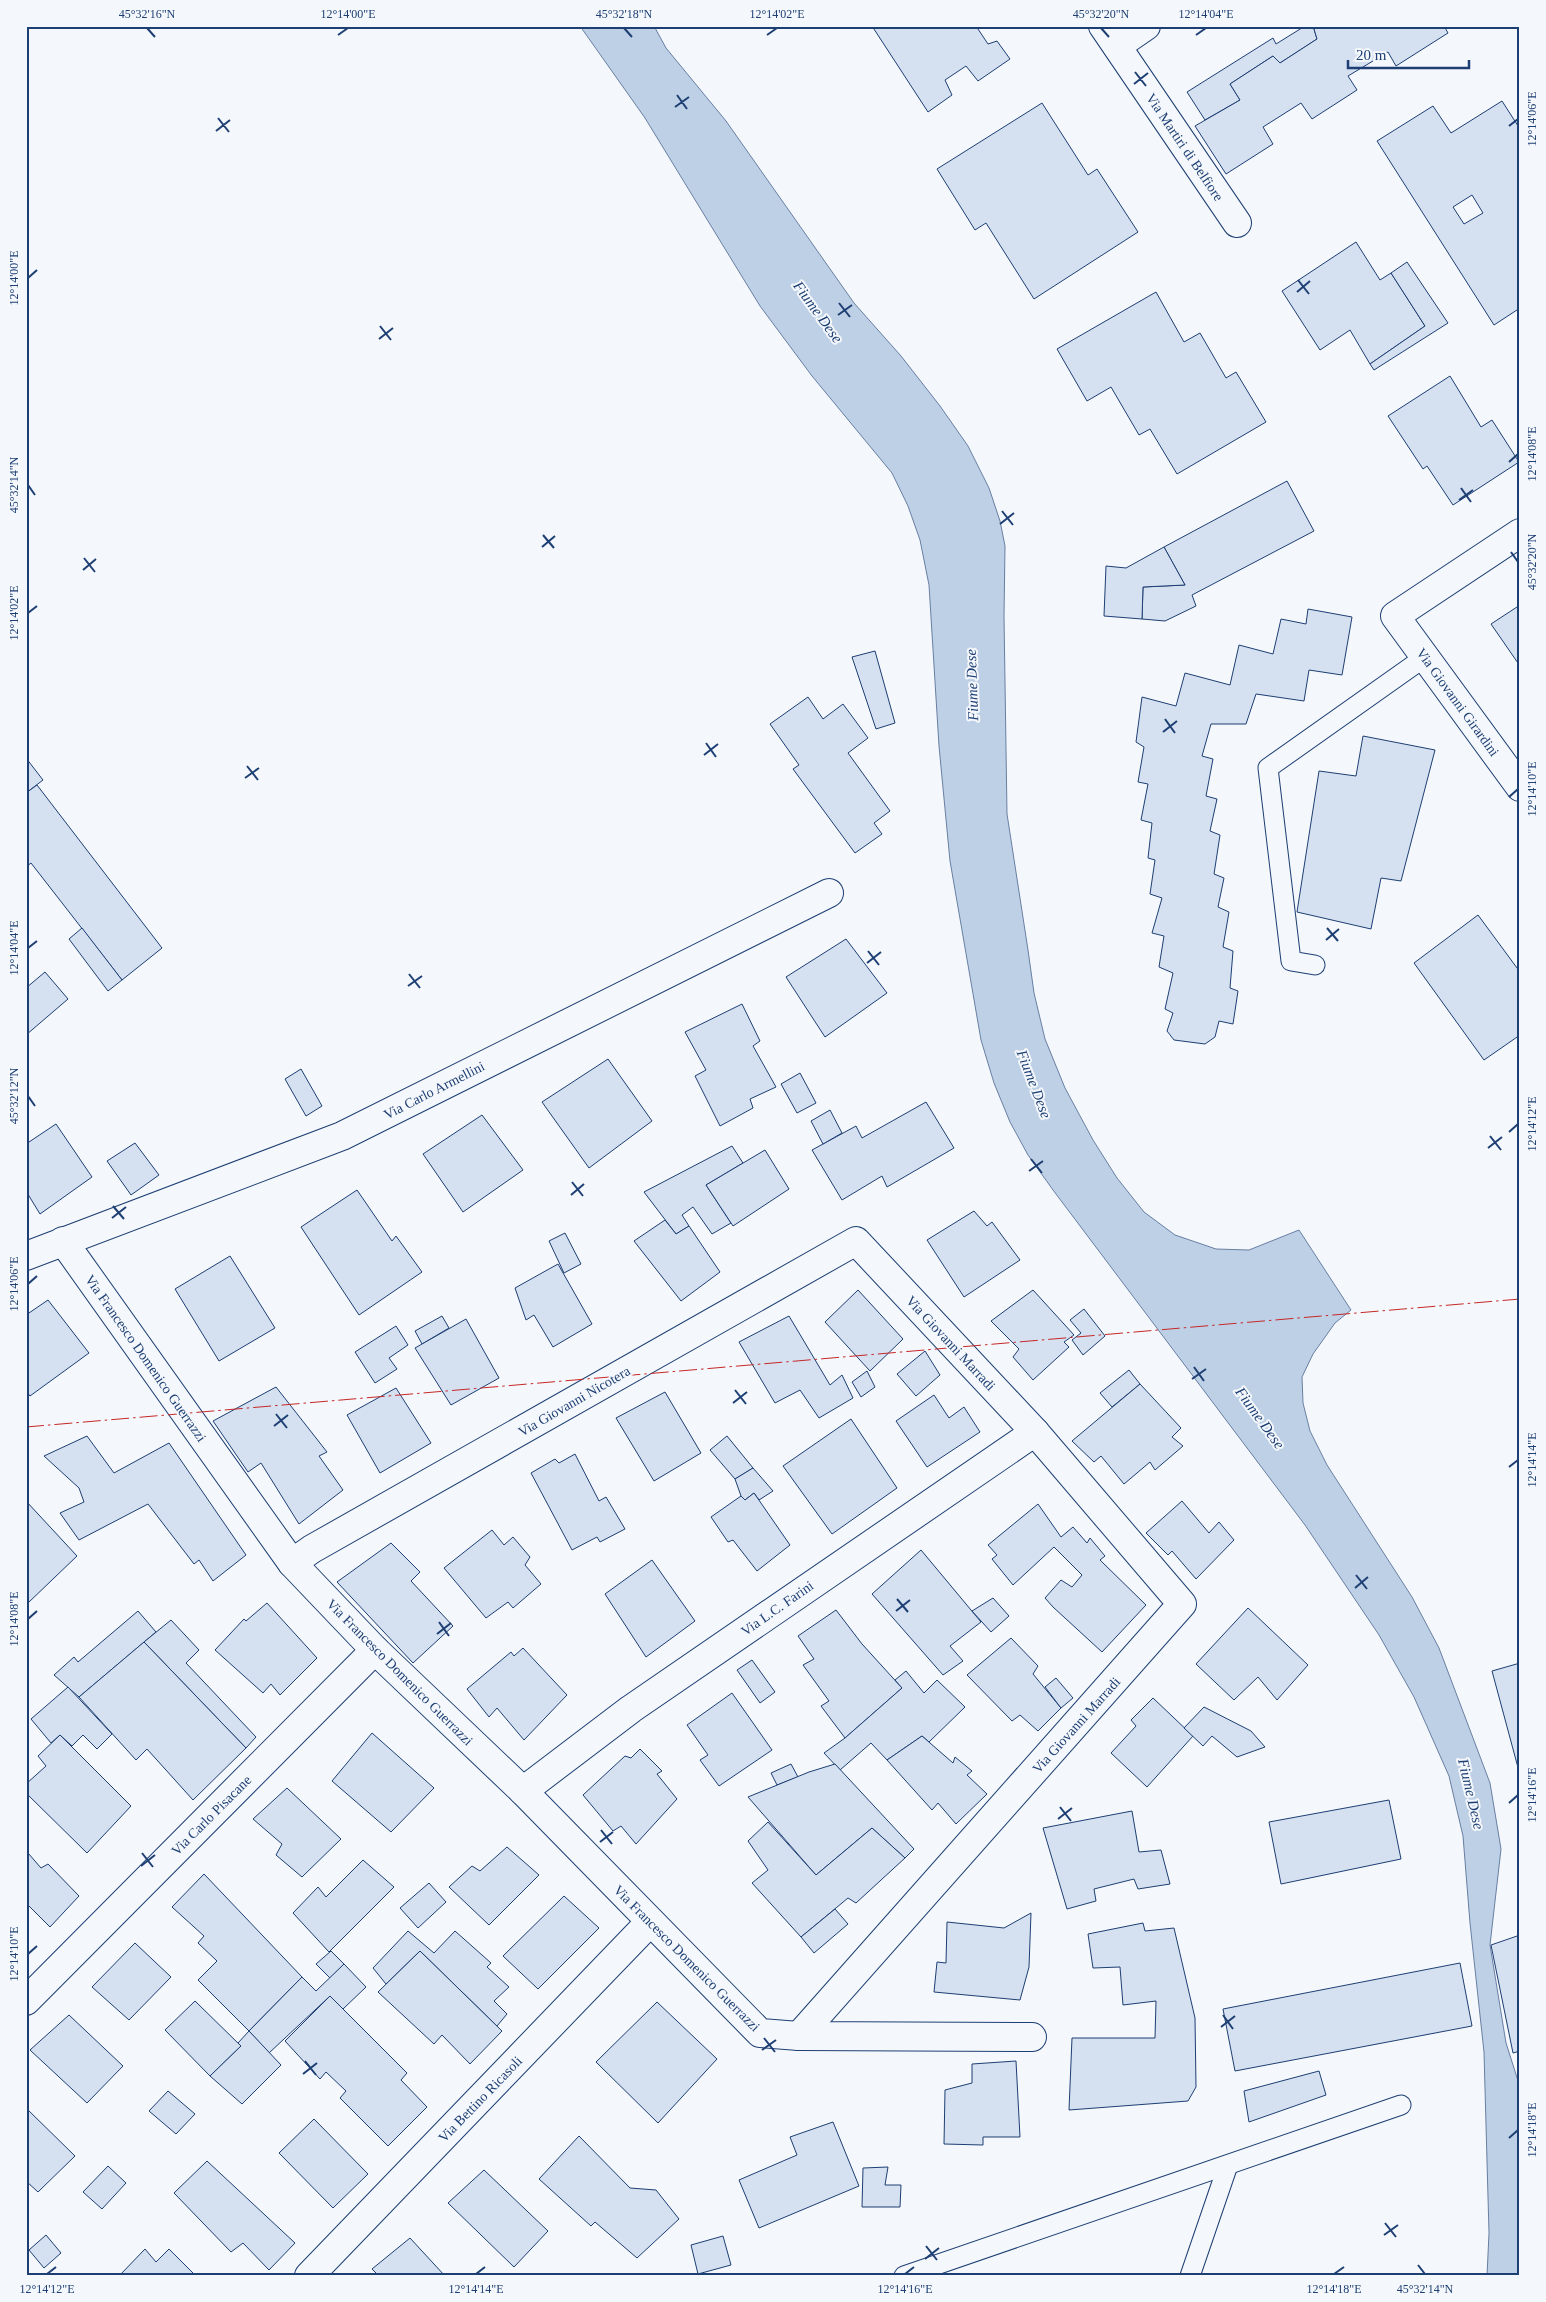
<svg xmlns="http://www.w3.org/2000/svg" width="1546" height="2302" font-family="'Times New Roman',serif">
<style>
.water{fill:#bed0e5;stroke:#687fa3}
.building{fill:#d5e0f0;stroke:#1d3f73;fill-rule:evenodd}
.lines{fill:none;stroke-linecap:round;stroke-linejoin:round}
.lane-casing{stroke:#1d3f73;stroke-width:21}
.street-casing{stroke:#1d3f73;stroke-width:30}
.lane{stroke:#f4f7fb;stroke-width:19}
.street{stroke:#f4f7fb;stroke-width:28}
.power{stroke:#c62828;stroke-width:1;stroke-dasharray:18 4 2.5 4;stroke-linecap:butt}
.ticks{fill:none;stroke:#1d3f73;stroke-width:2}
.labels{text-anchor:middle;stroke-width:4;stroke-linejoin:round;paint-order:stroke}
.street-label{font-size:14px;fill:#1d3f73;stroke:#f4f7fb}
.water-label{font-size:15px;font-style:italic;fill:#1d3f73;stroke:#f4f7fb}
.neatline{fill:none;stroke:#1d3f73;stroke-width:2}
.ticks-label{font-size:12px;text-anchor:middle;fill:#1d3f73}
</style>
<rect width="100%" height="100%" fill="#f4f7fb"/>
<polygon class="water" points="580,26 654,26 666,48 726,121 854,303 901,356 940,406 968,446 989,488 1000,521 1005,546 1004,616 1007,814 1028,950 1034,993 1045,1039 1065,1088 1093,1140 1117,1178 1144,1212 1175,1235 1216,1249 1249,1250 1299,1230 1351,1310 1335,1323 1313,1354 1302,1377 1303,1403 1310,1431 1327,1465 1412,1597 1439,1648 1490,1783 1501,1849 1490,1945 1506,2043 1520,2087 1520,2276 1487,2276 1489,2233 1484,2052 1470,1923 1463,1836 1449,1776 1414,1697 1379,1635 1305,1525 1053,1190 1028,1155 1010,1122 994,1083 981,1040 950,861 939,746 929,585 920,540 908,506 892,473 812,376 760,306 645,118"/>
<g class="building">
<polygon points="872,26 976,26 988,44 997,41 1010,59 978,81 966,66 945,80 952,95 928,112"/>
<polygon points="1305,26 1319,26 1314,29 1317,39 1280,63 1273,56 1230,84 1240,100 1205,120 1187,92 1273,38 1276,44"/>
<polygon points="1319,26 1444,26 1448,33 1396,66 1388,52 1348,76 1357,90 1312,119 1301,103 1263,127 1273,144 1226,174 1195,126 1240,100 1230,84 1273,56 1280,63 1317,39 1314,29"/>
<path d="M 1502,101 L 1520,129 L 1520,308 L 1494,325 L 1377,141 L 1433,106 L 1451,133 ZM 1472,195 L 1483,213 L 1464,224 L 1453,207 Z"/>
<polygon points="1042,103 1088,175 1097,169 1138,232 1034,299 986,223 975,230 937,169"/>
<polygon points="1356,242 1380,280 1391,273 1425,326 1370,364 1350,330 1320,350 1282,291"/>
<polygon points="1407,262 1448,323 1374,370 1370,364 1425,326 1391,273"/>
<polygon points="1156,292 1184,342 1200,333 1226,378 1236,372 1266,422 1177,474 1150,429 1139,435 1111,387 1087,401 1057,349"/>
<polygon points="1450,376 1481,427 1492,420 1519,462 1453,505 1427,466 1423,469 1388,416"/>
<polygon points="1287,481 1314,531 1192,595 1196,606 1165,621 1142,619 1143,587 1185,585 1164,547"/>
<polygon points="1164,547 1185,585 1143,587 1142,619 1104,616 1106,566 1126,568"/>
<polygon points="1520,605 1520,666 1491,624"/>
<polygon points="1308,609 1352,617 1342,675 1309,670 1304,701 1256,694 1246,724 1211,724 1202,756 1213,759 1206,796 1217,799 1210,831 1220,835 1214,874 1224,878 1218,907 1229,912 1223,947 1233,951 1230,988 1238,991 1233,1024 1219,1021 1215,1037 1205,1044 1174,1040 1167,1031 1173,1013 1165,1009 1173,973 1159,967 1164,936 1152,933 1162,898 1150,894 1155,860 1148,858 1152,823 1141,820 1148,784 1138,782 1144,747 1136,742 1142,697 1176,706 1185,673 1230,685 1239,645 1273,654 1281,619 1306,624"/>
<polygon points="875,651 895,723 876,729 852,657"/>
<polygon points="808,697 823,719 843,704 868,738 848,753 890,811 874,823 882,834 855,853 793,769 799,765 770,724"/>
<polygon points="1363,736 1435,750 1401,881 1381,878 1371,929 1297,912 1319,771 1356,776"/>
<polygon points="26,758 43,780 26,793"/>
<polygon points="37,785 162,948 122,980 31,863 26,867 26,793"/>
<polygon points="1478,915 1520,972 1520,1035 1484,1060 1414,963"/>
<polygon points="82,928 122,980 108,991 69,939"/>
<polygon points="846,939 887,993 825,1037 786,977"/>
<polygon points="45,972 68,999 26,1035 26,988"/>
<polygon points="742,1004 760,1041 753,1046 776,1087 750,1099 753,1108 720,1126 695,1076 706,1070 685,1032"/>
<polygon points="608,1059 652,1121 589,1168 542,1102"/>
<polygon points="301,1069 322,1106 306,1116 285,1079"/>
<polygon points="800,1073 816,1103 797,1113 781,1084"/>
<polygon points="926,1102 954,1148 887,1187 882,1176 842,1200 812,1150 856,1126 862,1138"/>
<polygon points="830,1110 842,1133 823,1144 811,1121"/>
<polygon points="482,1115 523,1170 463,1212 423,1154"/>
<polygon points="56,1124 92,1177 40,1214 26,1191 26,1144"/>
<polygon points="135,1143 159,1175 131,1195 107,1161"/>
<polygon points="732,1146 743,1163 706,1185 731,1223 712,1234 693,1207 682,1215 689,1226 676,1234 644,1192"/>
<polygon points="765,1150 789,1189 733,1226 706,1185"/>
<polygon points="357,1190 392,1241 396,1236 422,1272 359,1315 301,1227"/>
<polygon points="974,1211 987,1226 992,1222 1020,1260 964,1297 927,1240"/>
<polygon points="665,1220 676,1234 689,1226 720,1272 681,1301 634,1241"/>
<polygon points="565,1233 581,1264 564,1273 549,1241"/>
<polygon points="230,1256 275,1328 219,1361 175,1289"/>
<polygon points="558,1264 592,1324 553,1347 534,1315 526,1320 515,1288"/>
<polygon points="858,1290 903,1339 870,1371 825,1322"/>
<polygon points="1033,1290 1074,1335 1064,1342 1069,1347 1033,1380 1013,1357 1019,1349 991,1321"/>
<polygon points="48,1300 89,1353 30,1396 26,1391 26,1315"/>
<polygon points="1084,1309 1105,1336 1083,1355 1072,1340 1081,1333 1070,1320"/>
<polygon points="442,1316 449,1328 422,1344 415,1331"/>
<polygon points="789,1316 830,1385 842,1375 853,1398 819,1418 800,1390 775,1403 739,1342"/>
<polygon points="466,1319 499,1378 451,1405 415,1348"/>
<polygon points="396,1326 408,1345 389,1358 397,1369 375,1383 355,1352"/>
<polygon points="925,1351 940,1375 916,1396 897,1374"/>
<polygon points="1129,1370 1140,1384 1112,1407 1100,1393"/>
<polygon points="867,1371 875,1387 861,1397 852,1382"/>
<polygon points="1140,1384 1181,1428 1172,1437 1183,1446 1155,1470 1150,1462 1124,1484 1101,1456 1094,1462 1072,1441"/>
<polygon points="276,1387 327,1452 319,1456 343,1490 299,1524 261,1463 248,1472 213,1421"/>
<polygon points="396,1388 431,1443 380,1473 347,1415"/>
<polygon points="665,1392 701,1453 654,1481 616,1418"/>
<polygon points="934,1395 949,1418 964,1407 980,1432 927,1467 896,1421"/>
<polygon points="851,1419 897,1488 832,1534 783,1466"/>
<polygon points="87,1436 114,1473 169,1443 246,1555 213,1581 199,1560 194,1564 148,1504 79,1540 60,1513 84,1502 79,1488 44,1456"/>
<polygon points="727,1436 753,1468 735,1479 710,1450"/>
<polygon points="575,1454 599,1501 606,1497 625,1529 600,1542 597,1537 572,1550 531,1473 555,1459 559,1463"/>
<polygon points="753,1468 773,1491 759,1500 754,1493 745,1500 741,1496 735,1479"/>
<polygon points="754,1493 790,1545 757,1571 733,1540 728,1542 711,1517 741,1496 745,1500"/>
<polygon points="26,1501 77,1556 28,1603 26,1601"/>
<polygon points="1182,1501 1209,1533 1219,1522 1234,1540 1196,1579 1172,1551 1168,1555 1146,1533"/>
<polygon points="1038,1504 1061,1537 1073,1527 1087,1543 1090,1538 1105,1556 1100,1560 1146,1605 1102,1652 1053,1607 1045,1598 1061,1580 1072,1587 1082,1575 1054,1547 1013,1585 992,1559 997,1555 988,1545"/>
<polygon points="492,1530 504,1545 513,1537 530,1557 525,1565 541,1584 513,1608 508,1602 486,1618 444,1568"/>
<polygon points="391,1543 420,1572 411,1581 453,1626 413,1663 337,1582"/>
<polygon points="921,1550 981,1622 950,1646 963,1661 943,1675 872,1594"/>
<polygon points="652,1560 695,1621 646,1657 605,1594"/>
<polygon points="993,1598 1009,1616 991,1632 972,1611"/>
<polygon points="267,1603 317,1658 280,1695 271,1684 263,1693 215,1650 244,1619 246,1621"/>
<polygon points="1248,1608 1308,1665 1277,1700 1258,1677 1234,1700 1196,1664"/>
<polygon points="836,1610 862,1644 902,1688 845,1738 821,1706 829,1701 803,1665 814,1659 798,1636"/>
<polygon points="138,1611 156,1632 79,1697 54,1675 74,1657 78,1662"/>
<polygon points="171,1620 199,1650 186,1663 256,1737 246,1748 144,1642"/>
<polygon points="1011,1638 1038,1666 1033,1674 1061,1708 1038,1731 1020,1715 1012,1721 967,1675"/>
<polygon points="144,1642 246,1748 193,1800 147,1749 136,1760 79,1697"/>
<polygon points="523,1648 567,1695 524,1740 497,1708 489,1717 467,1689 511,1652 514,1656"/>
<polygon points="752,1660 775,1692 760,1703 737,1670"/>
<polygon points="1520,1663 1520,1775 1492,1671"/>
<polygon points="906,1671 924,1693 937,1680 965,1707 929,1742 922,1736 887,1760 871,1743 840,1770 824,1753 845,1738 902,1688 895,1680"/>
<polygon points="1056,1678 1073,1698 1061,1708 1045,1687"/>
<polygon points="68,1687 112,1734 97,1749 83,1735 72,1746 60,1735 51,1743 31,1719"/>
<polygon points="732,1693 772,1750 719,1786 700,1760 708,1755 687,1725"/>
<polygon points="1153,1698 1193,1736 1147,1787 1111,1753 1136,1726 1131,1720"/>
<polygon points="1204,1707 1251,1731 1265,1747 1237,1757 1212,1736 1203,1746 1184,1728"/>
<polygon points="372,1733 434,1788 391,1832 332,1781"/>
<polygon points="60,1735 131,1806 87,1853 26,1793 26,1784 46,1766 38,1756"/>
<polygon points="922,1736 953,1763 955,1757 972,1771 967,1775 987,1794 956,1824 938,1803 932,1810 887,1760"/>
<polygon points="640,1749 662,1771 657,1774 677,1799 636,1844 621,1826 613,1831 583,1795 625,1756 631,1758"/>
<polygon points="791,1764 798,1777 777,1785 771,1773"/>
<polygon points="835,1764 914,1849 905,1858 872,1828 816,1875 748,1797 809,1772"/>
<polygon points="287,1788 341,1839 302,1877 276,1855 282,1844 253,1819"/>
<polygon points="1389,1800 1401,1859 1281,1884 1269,1822"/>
<polygon points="1132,1811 1139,1852 1161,1850 1170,1884 1138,1889 1134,1879 1094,1889 1096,1901 1067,1909 1043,1828"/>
<polygon points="768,1822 816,1875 872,1828 905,1858 856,1903 848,1898 801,1937 752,1883 768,1870 748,1841"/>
<polygon points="507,1847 539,1875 489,1925 449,1887 472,1866 480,1871"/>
<polygon points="28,1853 41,1868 48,1864 79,1896 50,1927 26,1903"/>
<polygon points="363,1860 394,1887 329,1952 293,1913 318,1887 326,1897"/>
<polygon points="204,1874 302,1977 249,2031 198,1980 217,1961 198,1943 204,1936 172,1907"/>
<polygon points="429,1883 446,1902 418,1928 400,1908"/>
<polygon points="564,1896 599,1928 538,1989 503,1956"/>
<polygon points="835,1909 848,1924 814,1953 801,1937"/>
<polygon points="1031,1913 1029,1967 1020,2000 934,1992 937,1962 946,1963 947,1922 1004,1928"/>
<polygon points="1143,1923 1145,1931 1174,1928 1195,2018 1196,2087 1188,2101 1069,2110 1072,2038 1155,2038 1156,2001 1123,2005 1120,1967 1093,1968 1088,1934"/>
<polygon points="408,1931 434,1953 455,1931 491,1963 487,1967 509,1987 494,2001 507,2014 497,2026 420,1951 386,1984 373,1968"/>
<polygon points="1520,1935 1520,2051 1513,2053 1491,1945"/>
<polygon points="135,1943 171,1977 129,2020 92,1987"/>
<polygon points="331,1951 344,1964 330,1978 316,1964"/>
<polygon points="420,1951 502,2031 470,2064 442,2035 434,2044 378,1992"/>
<polygon points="1460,1963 1472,2026 1235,2071 1223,2009"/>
<polygon points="344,1964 366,1987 343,2009 330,1996 269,2053 249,2031 302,1977 316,1991"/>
<polygon points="330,1996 407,2073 401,2080 427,2107 388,2146 340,2098 346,2091 326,2072 320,2079 285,2041"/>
<polygon points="195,2001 241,2046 210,2076 165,2030"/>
<polygon points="657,2002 717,2059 658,2123 596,2062"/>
<polygon points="69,2015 123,2066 87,2103 30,2050"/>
<polygon points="249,2031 281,2065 242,2104 210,2076 241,2046 238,2043"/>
<polygon points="1016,2061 1020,2137 983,2137 983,2145 944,2144 945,2090 972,2083 972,2064"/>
<polygon points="1319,2071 1326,2095 1249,2122 1244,2091"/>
<polygon points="168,2091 195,2114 176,2134 149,2111"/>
<polygon points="26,2108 75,2156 38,2192 26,2181"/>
<polygon points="314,2119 368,2174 333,2208 279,2153"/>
<polygon points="833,2122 859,2186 759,2228 739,2180 797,2155 790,2137"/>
<polygon points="579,2136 630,2188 656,2190 679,2219 637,2258 595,2222 591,2226 539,2179"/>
<polygon points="207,2161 295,2243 269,2270 243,2243 231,2252 174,2193"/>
<polygon points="108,2166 126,2183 102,2209 83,2192"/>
<polygon points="888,2167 885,2185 901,2185 900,2207 862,2207 863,2168"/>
<polygon points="484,2170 548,2231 514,2267 448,2203"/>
<polygon points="46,2235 61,2253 44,2268 29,2250"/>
<polygon points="723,2236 731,2265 698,2274 691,2245"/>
<polygon points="410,2238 445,2276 379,2276 372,2269"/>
<polygon points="145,2249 156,2262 169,2249 196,2276 119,2276"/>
</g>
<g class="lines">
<defs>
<g id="lane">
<polyline points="1315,965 1291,961 1268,768 1425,657"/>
<polyline points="904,2276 1401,2105"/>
<polyline points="1190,2276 1228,2165"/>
</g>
<g id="street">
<polyline points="1103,26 1237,223"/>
<polyline points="1117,46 1146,26"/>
<polyline points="1520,533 1395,616 1520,787"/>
<polyline points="63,1241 292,1563 375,1650 523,1791 760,2033 799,2036 1032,2037"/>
<polyline points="26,1256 342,1136 829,893"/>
<polyline points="292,1563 312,1549 856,1241 1035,1432 1182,1604 799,2036"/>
<polyline points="523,1791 631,1709 1035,1432"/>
<polyline points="26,2001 375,1650"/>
<polyline points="309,2276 650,1922"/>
</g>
</defs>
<use href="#lane" class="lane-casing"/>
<use href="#street" class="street-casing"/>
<use href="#lane" class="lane"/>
<use href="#street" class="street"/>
<polyline class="power" points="26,1427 1520,1299"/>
</g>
<path class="ticks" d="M 147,28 L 155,37M 624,28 L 632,37M 1101,28 L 1109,37M 338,35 L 348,28M 767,35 L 777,28M 1196,35 L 1206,28M 1135,72 L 1146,86M 1134,84 L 1148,73M 677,95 L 687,109M 675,107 L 689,97M 218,118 L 229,132M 1509,126 L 1518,119M 216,131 L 230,120M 28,278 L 37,270M 1298,280 L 1309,294M 1297,292 L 1310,281M 839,303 L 850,317M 838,315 L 852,305M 380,326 L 391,340M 379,339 L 393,328M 1509,462 L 1518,454M 28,485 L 35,495M 1461,488 L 1471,502M 1459,500 L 1473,490M 1002,511 L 1013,525M 1000,524 L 1014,513M 543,535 L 554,548M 542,547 L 555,536M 1511,552 L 1518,562M 84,558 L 95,572M 83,570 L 96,559M 28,613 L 37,606M 1165,719 L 1175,733M 1163,732 L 1177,721M 706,743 L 716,757M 704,755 L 718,744M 247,766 L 258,780M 245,778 L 259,768M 1509,797 L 1518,789M 1327,928 L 1338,941M 1326,940 L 1339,929M 28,948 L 37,941M 868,951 L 879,965M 867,963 L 881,952M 409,974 L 420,988M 408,986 L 422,976M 28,1096 L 35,1106M 1509,1132 L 1518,1124M 1490,1136 L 1501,1150M 1488,1148 L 1502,1137M 1031,1159 L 1042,1173M 1029,1171 L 1043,1161M 572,1182 L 583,1196M 571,1195 L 584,1184M 113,1206 L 124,1219M 112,1218 L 126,1207M 28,1284 L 37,1276M 1194,1367 L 1204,1381M 1192,1379 L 1206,1369M 735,1390 L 746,1404M 733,1403 L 747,1392M 276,1414 L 287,1428M 274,1426 L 288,1415M 1509,1467 L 1518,1460M 1356,1575 L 1367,1589M 1355,1588 L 1368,1577M 897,1599 L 908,1612M 896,1611 L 910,1600M 28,1619 L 37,1611M 439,1622 L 449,1636M 437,1634 L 451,1623M 1509,1803 L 1518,1795M 1060,1807 L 1071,1821M 1058,1819 L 1072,1808M 601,1830 L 612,1844M 600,1842 L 613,1832M 142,1853 L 153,1867M 141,1866 L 155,1855M 28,1954 L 37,1946M 1223,2015 L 1233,2029M 1221,2027 L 1235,2016M 764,2038 L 775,2052M 762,2050 L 776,2040M 305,2061 L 316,2075M 303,2074 L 317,2063M 1509,2138 L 1518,2130M 1385,2223 L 1396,2237M 1384,2235 L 1398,2225M 926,2246 L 937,2260M 925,2259 L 939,2248M 1418,2265 L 1425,2274M 47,2274 L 56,2267M 476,2274 L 485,2267M 905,2274 L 914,2267M 1334,2274 L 1344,2267"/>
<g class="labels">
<g class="street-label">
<text transform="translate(1185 147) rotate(56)" y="5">Via Martiri di Belfiore</text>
<text transform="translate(1458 702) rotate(54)" y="5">Via Giovanni Girardini</text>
<text transform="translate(434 1090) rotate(-27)" y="5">Via Carlo Armellini</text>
<text transform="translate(951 1343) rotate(47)" y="5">Via Giovanni Marradi</text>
<text transform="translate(146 1358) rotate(55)" y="5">Via Francesco Domenico Guerrazzi</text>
<text transform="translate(574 1401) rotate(-30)" y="5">Via Giovanni Nicotera</text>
<text transform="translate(777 1608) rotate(-35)" y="5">Via L.C. Farini</text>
<text transform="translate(400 1672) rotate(45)" y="5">Via Francesco Domenico Guerrazzi</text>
<text transform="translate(1076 1725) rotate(-48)" y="5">Via Giovanni Marradi</text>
<text transform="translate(211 1815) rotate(-45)" y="5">Via Carlo Pisacane</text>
<text transform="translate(687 1958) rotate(45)" y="5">Via Francesco Domenico Guerrazzi</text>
<text transform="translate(480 2099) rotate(-46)" y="5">Via Bettino Ricasoli</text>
</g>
<g class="water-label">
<text transform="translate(818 312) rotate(54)" y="5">Fiume Dese</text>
<text transform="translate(972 685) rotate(-92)" y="5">Fiume Dese</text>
<text transform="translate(1034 1084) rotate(69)" y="5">Fiume Dese</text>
<text transform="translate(1260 1418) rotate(54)" y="5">Fiume Dese</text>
<text transform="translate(1471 1794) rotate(77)" y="5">Fiume Dese</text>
</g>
</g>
<rect width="1546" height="2302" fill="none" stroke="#f4f7fb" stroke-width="55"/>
<path d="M1348 60v8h121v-8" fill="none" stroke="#1d3f73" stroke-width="2.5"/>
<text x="1356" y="60" font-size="15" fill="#1d3f73" stroke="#f4f7fb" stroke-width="4" paint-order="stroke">20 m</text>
<rect x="28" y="28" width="1490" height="2246" class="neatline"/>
<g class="ticks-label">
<text x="147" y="18">45°32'16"N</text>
<text x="348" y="18">12°14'00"E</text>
<text x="624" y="18">45°32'18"N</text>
<text x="777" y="18">12°14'02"E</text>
<text x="1101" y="18">45°32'20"N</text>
<text x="1206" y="18">12°14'04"E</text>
<text transform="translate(1532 119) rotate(-90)" y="4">12°14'06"E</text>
<text transform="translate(14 278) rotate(-90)" y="4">12°14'00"E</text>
<text transform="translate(1532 454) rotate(-90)" y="4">12°14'08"E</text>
<text transform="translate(14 485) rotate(-90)" y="4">45°32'14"N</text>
<text transform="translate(1532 562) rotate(-90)" y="4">45°32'20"N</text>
<text transform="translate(14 613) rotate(-90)" y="4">12°14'02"E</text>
<text transform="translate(1532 789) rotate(-90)" y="4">12°14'10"E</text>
<text transform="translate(14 948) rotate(-90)" y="4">12°14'04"E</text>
<text transform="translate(14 1096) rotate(-90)" y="4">45°32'12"N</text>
<text transform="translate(1532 1124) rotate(-90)" y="4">12°14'12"E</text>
<text transform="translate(14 1284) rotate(-90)" y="4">12°14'06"E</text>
<text transform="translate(1532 1460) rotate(-90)" y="4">12°14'14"E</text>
<text transform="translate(14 1619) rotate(-90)" y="4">12°14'08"E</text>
<text transform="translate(1532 1795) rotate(-90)" y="4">12°14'16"E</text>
<text transform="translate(14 1954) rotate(-90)" y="4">12°14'10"E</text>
<text transform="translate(1532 2130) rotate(-90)" y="4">12°14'18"E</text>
<text x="47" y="2293">12°14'12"E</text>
<text x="476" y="2293">12°14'14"E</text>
<text x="905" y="2293">12°14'16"E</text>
<text x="1334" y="2293">12°14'18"E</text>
<text x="1425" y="2293">45°32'14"N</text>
</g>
</svg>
